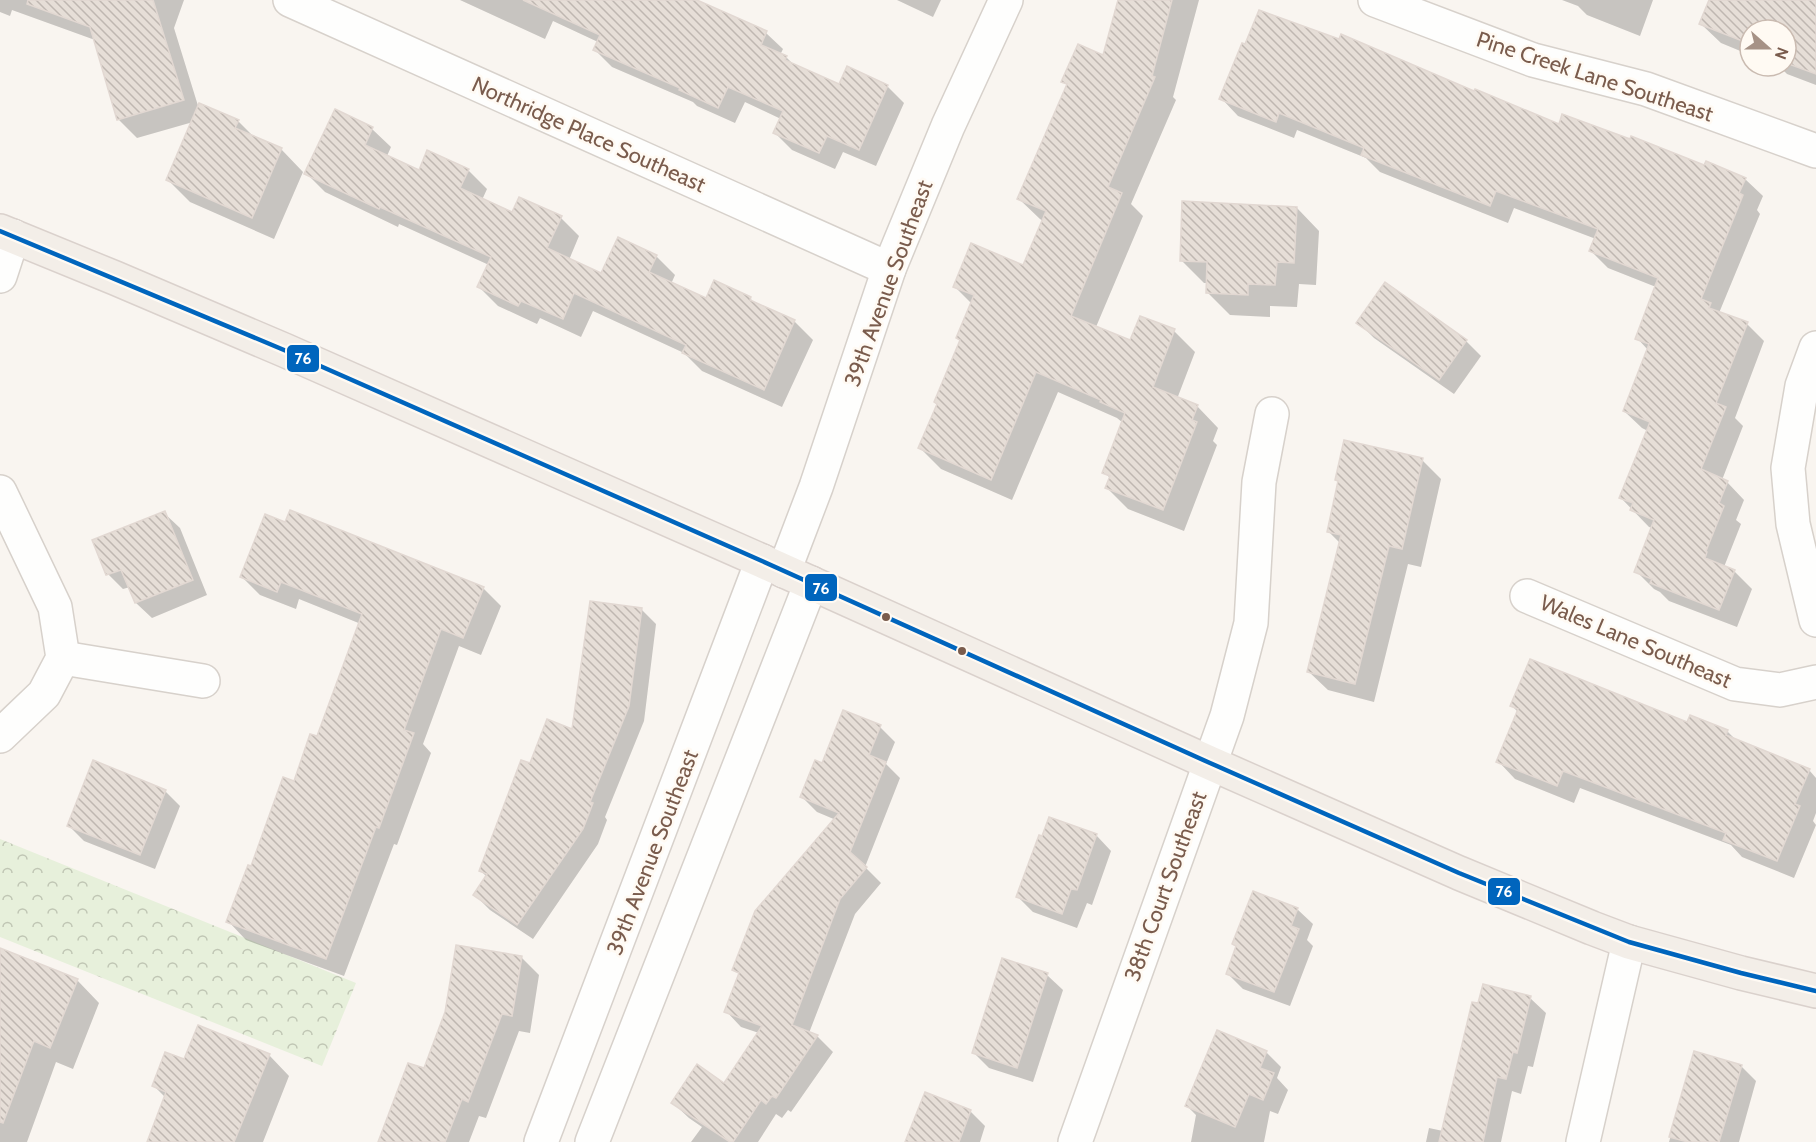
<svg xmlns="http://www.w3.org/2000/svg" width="1816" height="1142" font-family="Cabin,sans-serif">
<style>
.forest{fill:url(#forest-crowns)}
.shadow{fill:#0003}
.building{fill:url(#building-back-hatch);stroke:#e2d8d2;stroke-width:1.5}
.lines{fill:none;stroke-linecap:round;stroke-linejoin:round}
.minor-casing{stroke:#d7d1cb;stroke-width:36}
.major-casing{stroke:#dad1cc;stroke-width:36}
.minor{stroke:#fefefd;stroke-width:33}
.major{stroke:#f3eee8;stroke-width:33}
.bus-1-casing{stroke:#fffaf3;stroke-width:9}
.bus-1{stroke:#0065bd;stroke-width:4.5}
.bus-dot{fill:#7a5c4d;stroke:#fffaf3;stroke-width:2}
.labels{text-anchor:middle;stroke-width:5;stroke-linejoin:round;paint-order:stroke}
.street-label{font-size:22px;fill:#7a5c4d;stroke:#fffaf3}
.line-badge{stroke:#fffaf3;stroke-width:2}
.badge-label{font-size:16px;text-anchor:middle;font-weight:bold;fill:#fff}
</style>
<defs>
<pattern id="forest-crowns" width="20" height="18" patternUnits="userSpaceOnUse" patternTransform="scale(1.5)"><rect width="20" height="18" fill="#e7f0db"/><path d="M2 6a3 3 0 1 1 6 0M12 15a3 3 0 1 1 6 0" fill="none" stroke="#c0c6b4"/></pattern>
<pattern id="building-back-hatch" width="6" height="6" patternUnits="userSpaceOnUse" patternTransform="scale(1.5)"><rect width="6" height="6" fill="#e6ded7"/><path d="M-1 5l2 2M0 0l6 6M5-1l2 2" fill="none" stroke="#bfb7b1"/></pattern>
</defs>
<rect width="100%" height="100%" fill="#f9f5f0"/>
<polygon class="forest" points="0,839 356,983 322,1066 0,937"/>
<g class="shadow">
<polygon points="0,0 184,0 174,28 199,109 238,121 255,138 281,149 303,172 274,239 190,202 168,180 193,122 137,138 118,119 95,40 12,10 10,16 0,12"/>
<polygon points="460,0 693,0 766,33 783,49 780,55 786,57 794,65 840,86 887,86 904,103 876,166 843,152 835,169 792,150 775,133 781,119 745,102 735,123 697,106 693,102 612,67 595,50 598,42 553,21 545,39"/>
<polygon points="897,0 941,0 933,17"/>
<polygon points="1119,0 1199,0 1173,97 1176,100 1131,204 1143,216 1096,327 1131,342 1174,331 1195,352 1177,399 1197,406 1218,428 1213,441 1217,445 1184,531 1128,509 1107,488 1111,479 1104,472 1123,423 1117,418 1058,392 1012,500 941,469 920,448 938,405 972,304 955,287 1024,267 1043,221 1040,219 1018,198 1068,86 1063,81 1104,57"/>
<polygon points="1562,0 1653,0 1640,36 1587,15 1578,6"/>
<polygon points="1710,0 1816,0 1816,85 1787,74 1779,66 1786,66 1786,30 1750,30 1750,55 1721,43 1701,24"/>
<polygon points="1475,93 1559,126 1745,179 1763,196 1757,210 1760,214 1719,313 1747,324 1764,341 1735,418 1743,426 1722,480 1727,482 1744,500 1736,520 1741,524 1724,567 1734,571 1752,589 1737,627 1669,601 1660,592 1654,589 1636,571 1653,528 1649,527 1621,498 1648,431 1642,428 1624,411 1648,350 1637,338 1656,287 1608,268 1591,251 1596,239 1514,208 1508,223 1380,172 1366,158 1297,130 1294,138 1238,116 1221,98"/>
<polygon points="372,129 391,147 387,156 420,172 468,170 487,189 482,200 513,214 561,218 579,236 569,260 602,275 656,256 675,275 671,284 707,300 750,298 755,304 794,321 813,340 782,407 702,371 684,353 593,311 581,337 540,318 537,324 498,306 479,287 489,265 399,224 398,227 325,192 306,173"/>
<polygon points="1297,208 1319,231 1316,285 1299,284 1297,307 1270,306 1270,317 1230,315 1208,293 1208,283 1204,283 1181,260"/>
<polygon points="1358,322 1466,341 1481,356 1454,394 1374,338"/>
<polygon points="1422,460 1441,479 1421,567 1408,564 1374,702 1328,690 1308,671 1340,543 1328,531 1339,482 1336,479"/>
<polygon points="164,513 180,528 207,595 152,618 136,603 130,587 123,589 108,574"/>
<polygon points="242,577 483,588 501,606 481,655 459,646 423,744 431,753 397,845 394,844 344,976 246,940 228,921 252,868 318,738 361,624 299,599 296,609 260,595"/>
<polygon points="641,609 656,624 644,721 605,817 607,820 598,844 533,939 490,910 475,895 487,877 480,870 531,765 573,731"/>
<polygon points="1512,706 1688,724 1727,731 1737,741 1809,770 1816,778 1816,813 1813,821 1816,825 1794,878 1742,857 1731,845 1580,788 1574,803 1515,779 1498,761 1518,712"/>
<polygon points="880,727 895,742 886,764 900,778 865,867 881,883 855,914 809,1033 818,1037 833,1052 791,1112 788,1110 782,1118 776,1114 758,1142 691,1142 702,1127 689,1118 673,1103 725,1085 759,1033 741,1027 726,1011 740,975 734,970 836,820 817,812 802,797 823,765"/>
<polygon points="165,791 180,806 155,869 84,841 68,825"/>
<polygon points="1096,835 1111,851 1092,905 1087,903 1077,928 1033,912 1018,897"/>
<polygon points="1297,909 1313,924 1307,940 1313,946 1290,1006 1243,989 1228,974"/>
<polygon points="0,949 77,980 99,1003 73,1069 56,1062 27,1142 0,1142"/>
<polygon points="521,957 539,975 530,1033 519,1031 486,1118 479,1116 469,1142 379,1142 424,1070"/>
<polygon points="1047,975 1063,990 1033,1082 989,1068 974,1053"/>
<polygon points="1530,998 1546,1013 1533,1067 1528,1066 1521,1094 1512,1091 1501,1142 1426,1142 1429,1128 1443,1131 1479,1005"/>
<polygon points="1266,1052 1281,1067 1277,1078 1288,1090 1278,1114 1270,1111 1264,1142 1191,1142 1196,1115 1187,1106"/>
<polygon points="1695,1053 1741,1066 1756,1081 1739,1142 1669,1142"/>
<polygon points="269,1055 289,1076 263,1142 149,1142 166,1098 154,1086 185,1061"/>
<polygon points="970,1111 985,1126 980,1142 907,1142"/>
</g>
<g class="building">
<polygon points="28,0 153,0 184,100 117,120 90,27 27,4"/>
<polygon points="523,0 697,0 767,31 761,45 787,56 785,60 839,84 847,66 888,85 859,150 827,136 819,153 773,133 783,111 728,87 718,108 679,90 680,88 593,50 600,35"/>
<polygon points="1118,0 1172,0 1152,76 1155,77 1108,187 1122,193 1071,316 1130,340 1140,316 1175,329 1153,387 1198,405 1192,420 1197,422 1163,510 1105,488 1110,476 1102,473 1125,413 1100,402 1101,400 1036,372 991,480 918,448 937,404 934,402 960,340 956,338 974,295 953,287 971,243 1023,265 1046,211 1017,199 1067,84 1061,82 1078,44 1103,55"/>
<polygon points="1709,0 1816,0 1816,74 1786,63 1786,30 1750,30 1750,44 1699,24"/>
<polygon points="1259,10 1339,39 1341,34 1474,91 1475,89 1559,124 1562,114 1630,139 1631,136 1704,165 1706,161 1746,178 1739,193 1743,195 1701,299 1711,303 1709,308 1748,322 1716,403 1726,407 1701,469 1728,481 1719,503 1724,506 1706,551 1707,552 1705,558 1735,570 1719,610 1650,583 1652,579 1634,572 1654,520 1630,510 1633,503 1619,498 1650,422 1623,411 1649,344 1635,339 1658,278 1589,251 1598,229 1496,191 1490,206 1361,155 1364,148 1279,113 1276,122 1219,99 1242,43 1245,44"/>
<polygon points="199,103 239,120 235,128 282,148 252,218 166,180"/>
<polygon points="335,109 373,127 365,145 419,170 427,150 469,169 460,188 512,212 519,197 562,216 547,248 601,273 618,237 657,255 649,272 706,298 714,280 751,297 750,300 795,320 764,390 682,353 686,345 574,293 563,319 521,301 518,306 477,287 491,257 380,207 379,209 304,174"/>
<polygon points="1182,201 1297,207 1294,263 1277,262 1275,285 1248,284 1248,295 1206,293 1207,262 1180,261"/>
<polygon points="1385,282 1467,340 1439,380 1356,323"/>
<polygon points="1344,440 1423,458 1402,549 1389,546 1355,684 1307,672 1341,535 1327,532 1338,481 1335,480"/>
<polygon points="290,510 484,587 463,638 441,629 404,730 414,733 379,828 376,827 326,959 226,922 248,865 251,866 283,777 294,781 310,734 317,736 362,614 281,582 277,592 240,577 265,514 285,522"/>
<polygon points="165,511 193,580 135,603 121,570 106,575 92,540"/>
<polygon points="590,601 642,608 629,706 590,802 593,803 583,829 517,925 473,895 487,874 479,871 521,760 530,763 547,719 572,729"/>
<polygon points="1530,659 1687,722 1690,715 1728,730 1726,735 1810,769 1795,804 1800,806 1777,861 1723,840 1726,833 1563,771 1557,786 1496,762 1518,709 1510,706"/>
<polygon points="843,710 881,725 869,755 886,762 850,852 867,867 840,899 792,1025 818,1035 776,1098 772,1096 766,1104 761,1100 733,1142 730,1142 671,1103 697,1064 724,1083 762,1026 724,1012 739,973 732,970 755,911 839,813 800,797 815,760 822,763"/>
<polygon points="93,760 166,790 140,855 67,826"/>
<polygon points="1049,817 1097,834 1077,890 1071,889 1062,914 1016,897 1039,835 1042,836"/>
<polygon points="1253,891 1298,908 1291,926 1299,929 1274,992 1226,974 1236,946 1232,944"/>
<polygon points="456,945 522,956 512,1016 502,1014 468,1102 462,1099 445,1142 378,1142 408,1063 424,1068 445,1012"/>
<polygon points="0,948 78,979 50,1048 34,1041 3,1123 0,1122"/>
<polygon points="1002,958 1048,973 1017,1068 972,1053"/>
<polygon points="1483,984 1531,996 1517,1053 1513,1052 1506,1079 1497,1077 1483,1142 1439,1142 1472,1002 1478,1003"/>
<polygon points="198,1025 270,1054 234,1142 147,1142 166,1092 152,1086 165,1052 184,1059"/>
<polygon points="1217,1030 1267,1051 1260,1068 1274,1073 1263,1100 1249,1094 1235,1127 1185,1106"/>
<polygon points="1694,1051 1742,1065 1719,1142 1688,1142 1669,1137"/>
<polygon points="925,1092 971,1110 959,1142 905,1142"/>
</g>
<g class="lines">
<defs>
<g id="minor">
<polyline points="290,0 889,269"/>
<polyline points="1375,0 1533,60 1646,89 1816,151"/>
<polyline points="0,276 13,236"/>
<polyline points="1816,348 1802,386 1788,468 1793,524 1816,620"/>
<polyline points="0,492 55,607 63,658 44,694 0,736"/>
<polyline points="784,571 816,487 889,269 948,126 1006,0"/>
<polyline points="1527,596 1735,684 1780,690 1816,682"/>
<polyline points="63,658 203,681"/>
<polyline points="541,1142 762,561"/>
<polyline points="592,1142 811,583"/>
<polyline points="1075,1142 1227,716 1251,623 1259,482 1272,414"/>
<polyline points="1583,1142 1629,942"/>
</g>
<polyline id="major" points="0,231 115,278 284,350 762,561 1210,763 1459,873 1592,928 1629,942 1741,973 1816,991"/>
</defs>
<use href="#minor" class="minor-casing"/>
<use href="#major" class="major-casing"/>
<use href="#minor" class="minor"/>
<use href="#major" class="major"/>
<defs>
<polyline id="bus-1" points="0,231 284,350 762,561 1210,763 1459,873 1629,942 1741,973 1816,991"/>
</defs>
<use href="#bus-1" class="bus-1-casing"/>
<use href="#bus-1" class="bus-1"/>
</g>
<g class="bus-dot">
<circle cx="886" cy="617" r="5"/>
<circle cx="962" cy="651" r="5"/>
</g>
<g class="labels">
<g class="street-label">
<text transform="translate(1595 76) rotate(18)" y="8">Pine Creek Lane Southeast</text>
<text transform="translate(589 134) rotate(24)" y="8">Northridge Place Southeast</text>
<text transform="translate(888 283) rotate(-70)" y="8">39th Avenue Southeast</text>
<text transform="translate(1636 641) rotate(23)" y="8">Wales Lane Southeast</text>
<text transform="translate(652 852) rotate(-69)" y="8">39th Avenue Southeast</text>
<text transform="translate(1165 886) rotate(-70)" y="8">38th Court Southeast</text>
</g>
</g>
<g class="line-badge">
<rect x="286" y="344" width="34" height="29" rx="6" fill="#0065bd"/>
<rect x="804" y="573" width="34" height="29" rx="6" fill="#0065bd"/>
<rect x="1487" y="877" width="34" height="29" rx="6" fill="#0065bd"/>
</g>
<g class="badge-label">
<text x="303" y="364">76</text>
<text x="821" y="594">76</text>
<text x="1504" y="897">76</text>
</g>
<g transform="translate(1768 48) rotate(111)"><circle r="28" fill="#fffaf3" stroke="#cabbb1" stroke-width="1.5"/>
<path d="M0-4.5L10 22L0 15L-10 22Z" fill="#a69286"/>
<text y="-9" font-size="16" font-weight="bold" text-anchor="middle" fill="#7a5c4d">N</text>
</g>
</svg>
